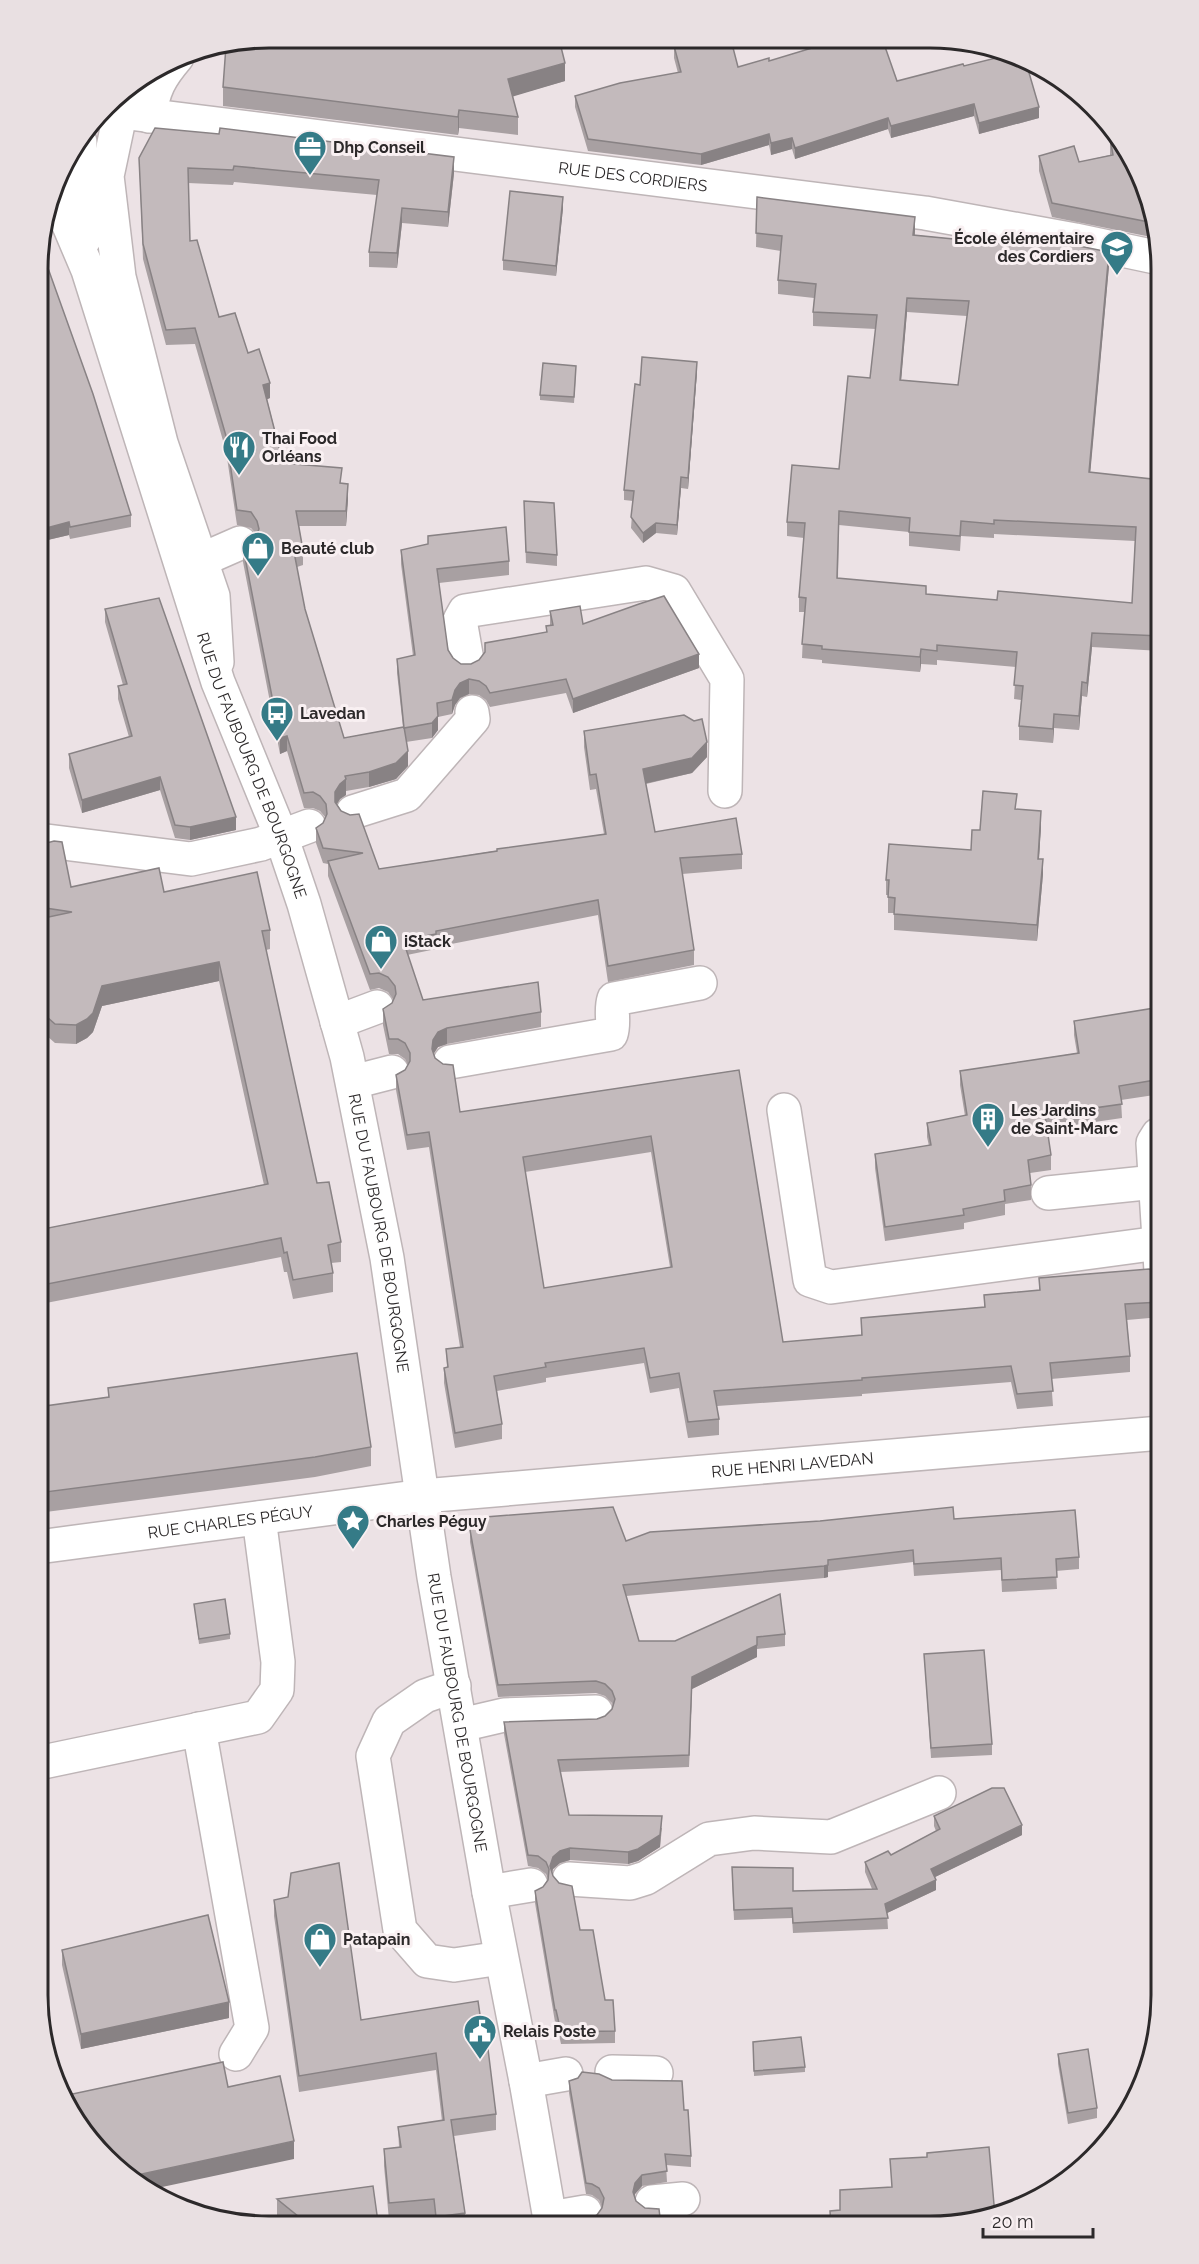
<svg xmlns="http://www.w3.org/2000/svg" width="1199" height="2264" font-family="Raleway,sans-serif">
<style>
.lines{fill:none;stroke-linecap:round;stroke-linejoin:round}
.minor-casing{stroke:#beb5b7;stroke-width:36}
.major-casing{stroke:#beb5b7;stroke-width:36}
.minor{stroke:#fff;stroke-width:33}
.major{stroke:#fff;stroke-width:33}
.wall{fill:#a8a0a2;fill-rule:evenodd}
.shaded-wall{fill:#888284}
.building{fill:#c3babc;stroke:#888284;stroke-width:1.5;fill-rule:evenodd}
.labels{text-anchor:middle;stroke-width:6;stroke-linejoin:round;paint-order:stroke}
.poi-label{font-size:16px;font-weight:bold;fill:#2c292a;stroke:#f9f0f2;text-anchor:start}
.street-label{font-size:16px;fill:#2c292a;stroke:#f9f0f2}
.rim{fill:none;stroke:#2c292a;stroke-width:3}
</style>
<rect width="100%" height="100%" fill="#ece2e5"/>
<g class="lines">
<defs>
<g id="minor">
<polyline points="125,91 107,176 119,277 161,443 213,596 217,662"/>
<path id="s1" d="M 105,110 L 925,213 L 1075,240 L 1160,258"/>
<path d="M 149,116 C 154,89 159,78 177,57"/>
<polyline points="183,568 240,543"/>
<polyline points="467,660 460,620 465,611 646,583 674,591 727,679 725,791"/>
<polyline points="353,812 407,795 473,719 472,712"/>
<polyline points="39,840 191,859 261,844 309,826"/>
<polyline points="337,1022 377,1007"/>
<path d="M 450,1062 L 611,1034 C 615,1022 610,1011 614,999 L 700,983"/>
<polyline points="353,1082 392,1072"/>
<polyline points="784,1110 810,1280 831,1287 1159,1243"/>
<polyline points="1048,1193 1155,1182"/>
<polyline points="1161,1271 1153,1143 1158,1135 1161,1135"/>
<path id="s2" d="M 38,1547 L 423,1496 L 1161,1433"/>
<polyline points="454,1686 425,1696 389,1721 373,1756 400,1930 427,1961 454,1965 501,1958"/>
<polyline points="461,1725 504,1715 596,1712"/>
<polyline points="199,1729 252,2028 236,2054"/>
<polyline points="38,1763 258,1717 277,1690 278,1662 259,1518"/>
<polyline points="569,1879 630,1883 646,1878 709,1839 754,1833 831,1837 939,1793"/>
<polyline points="489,1892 531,1885"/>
<polyline points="612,2072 656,2073"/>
<polyline points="526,2081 566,2074"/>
<polyline points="652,2202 683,2199"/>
<polyline points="550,2218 585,2212"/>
</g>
<g id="major">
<polyline points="80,142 79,167 85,238"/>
<path id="s3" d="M 54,190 L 88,270 L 218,682 L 281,836 L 304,904 L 347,1057 L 387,1258 L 434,1577 L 489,1892 L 526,2081 L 551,2225"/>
</g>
</defs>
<use href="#minor" class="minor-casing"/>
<use href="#major" class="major-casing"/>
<use href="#minor" class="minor"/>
<use href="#major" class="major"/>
</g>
<g class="wall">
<polygon points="674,46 738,67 769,61 897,81 964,66 1039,118 979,134 974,116 891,138 888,129 795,159 792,149 771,155 769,145 701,165 588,151 575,107 575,96 678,73 674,58"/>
<polygon points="565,81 512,96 518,117 518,135 459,128 458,135 223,106 223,87"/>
<polygon points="1110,138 1149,195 1156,238 1052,217 1039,171 1039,156 1079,162 1110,155"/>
<path d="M 139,158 L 454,173 L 448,227 L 402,223 L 397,268 L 369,267 L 369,252 L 377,195 L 234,182 L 233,185 L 188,183 L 190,241 L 219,317 L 248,353 L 270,398 L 267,399 L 283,463 L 342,483 L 348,499 L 346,526 L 299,526 L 303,550 L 303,565 L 297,567 L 305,609 L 344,738 L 403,727 L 397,673 L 397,659 L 413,656 L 401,564 L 401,550 L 428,544 L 428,536 L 509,561 L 509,575 L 439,583 L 448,650 L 453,658 L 461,664 L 471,664 L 546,632 L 546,626 L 550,625 L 550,611 L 699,668 L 573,713 L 566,693 L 490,707 L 486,700 L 479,695 L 469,694 L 460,698 L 455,705 L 452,714 L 438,717 L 438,730 L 432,738 L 406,742 L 408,766 L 396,779 L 369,787 L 346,791 L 346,795 L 340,799 L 337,804 L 379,869 L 604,834 L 596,789 L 590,790 L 584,747 L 584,731 L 707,757 L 692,773 L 646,784 L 655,832 L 742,854 L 742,869 L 682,874 L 694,950 L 694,965 L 608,982 L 598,915 L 436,947 L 436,949 L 407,955 L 423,1000 L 541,1012 L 541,1027 L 447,1044 L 438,1047 L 433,1054 L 460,1112 L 739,1070 L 783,1342 L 861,1335 L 861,1318 L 984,1307 L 984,1295 L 1039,1290 L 1039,1278 L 1161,1274 L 1161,1317 L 1127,1320 L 1130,1356 L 1130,1372 L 1051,1379 L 1053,1406 L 1017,1409 L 1011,1382 L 862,1394 L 862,1396 L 717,1406 L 719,1419 L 719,1435 L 688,1438 L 679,1388 L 650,1393 L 644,1363 L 546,1378 L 546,1382 L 497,1391 L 502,1424 L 502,1439 L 455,1448 L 444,1383 L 444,1368 L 447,1367 L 446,1349 L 460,1347 L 429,1147 L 407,1150 L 396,1090 L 396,1075 L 405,1070 L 408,1065 L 405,1059 L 398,1054 L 389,1054 L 383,1025 L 383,1009 L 392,1003 L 393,999 L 388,992 L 379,988 L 370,990 L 328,876 L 328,864 L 323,863 L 316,843 L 316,828 L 323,823 L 326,818 L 320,811 L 313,808 L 304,808 L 287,751 L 280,754 L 243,562 L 243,547 L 255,538 L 257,535 L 251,528 L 237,525 L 226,451 L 195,344 L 166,345 L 143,259 ZM 651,1152 L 670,1267 L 544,1288 L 525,1172 Z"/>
<path d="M 757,197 L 915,231 L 915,235 L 1015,245 L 1064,245 L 1064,243 L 1109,266 L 1090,472 L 1161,480 L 1161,651 L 1092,647 L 1087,697 L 1082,696 L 1079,730 L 1054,728 L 1053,743 L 1019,740 L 1019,726 L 1021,700 L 1014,699 L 1016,667 L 937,660 L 937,665 L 921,664 L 920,672 L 822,663 L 822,660 L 802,658 L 804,612 L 799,612 L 799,597 L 804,538 L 787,536 L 787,522 L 839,469 L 870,378 L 876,329 L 813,326 L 813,312 L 814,298 L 778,294 L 778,280 L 781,251 L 756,247 ZM 907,312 L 967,316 L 958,385 L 901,380 ZM 839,525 L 909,532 L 909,546 L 960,551 L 961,536 L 994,538 L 994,534 L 1135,541 L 1132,603 L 997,600 L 926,594 L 838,578 Z"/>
<polygon points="563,208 556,276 503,270 503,260"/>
<polygon points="39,243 131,515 131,527 70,539 69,535 39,542"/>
<polygon points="576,372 574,403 540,400 540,395"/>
<polygon points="697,372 688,489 681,488 677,535 656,533 643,543 631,528 633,501 624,500 624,490 640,385"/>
<polygon points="524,501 557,555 557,566 526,563"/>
<polygon points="105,609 236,830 190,840 175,838 160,790 82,813 69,768 69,754 129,737 118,699 118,686 123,685 105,622"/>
<polygon points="1017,809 1041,826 1039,859 1043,874 1037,941 894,930 894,913 888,913 888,895 886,895 886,880 971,850 980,830"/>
<polygon points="39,845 71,887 164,892 270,930 270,949 266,950 317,1183 341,1242 341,1262 331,1263 333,1273 333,1292 293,1299 287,1272 284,1272 281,1257 46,1303 46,1324 38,1326 38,1230 264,1185 219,981 102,1006 93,1032 87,1038 76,1044 55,1043 39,1029"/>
<polygon points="1161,1007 1161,1094 1121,1100 1122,1118 1047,1129 1051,1155 1051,1170 1030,1173 1031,1185 1031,1200 1005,1204 1005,1215 964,1223 964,1229 885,1241 875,1168 875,1154 929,1146 927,1137 927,1123 965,1116 960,1085 960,1071 1077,1053 1074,1035 1074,1021"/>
<polygon points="108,1388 371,1447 371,1466 315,1477 38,1513 38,1407 108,1397"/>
<polygon points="954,1519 1079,1557 1079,1569 1056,1571 1057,1589 1002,1592 1001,1570 914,1576 913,1562 828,1572 828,1577 824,1578 626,1596 639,1641 675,1641 785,1634 785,1646 757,1649 757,1657 692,1689 689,1767 560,1772 569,1815 662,1828 660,1847 638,1861 628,1864 570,1860 560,1863 553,1869 552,1873 553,1876 580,1930 615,2031 615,2043 561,2044 556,2021 555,2022 535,1903 535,1891 543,1887 548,1879 546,1874 538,1868 528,1866 504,1734 504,1722 597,1719 605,1716 612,1709 613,1706 612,1703 605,1696 596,1693 498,1697 470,1542 470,1530 626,1541"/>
<polygon points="194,1604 230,1634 230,1639 199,1644"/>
<polygon points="38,1626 48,1665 48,1676 38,1677"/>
<polygon points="924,1654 992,1744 992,1755 931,1758"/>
<polygon points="934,1816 1022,1835 935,1877 936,1890 887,1913 888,1929 793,1933 792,1918 734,1920 732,1877 793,1891 872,1889 865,1872 865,1862 891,1855 936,1831 934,1826"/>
<polygon points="274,1900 361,2020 485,2049 496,2114 496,2130 454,2136 465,2213 465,2225 435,2225 434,2216 389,2220 384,2166 384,2149 399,2147 398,2127 442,2121 436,2070 299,2092 274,1916"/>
<polygon points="62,1950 229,2018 81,2049 62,1965"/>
<polygon points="753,2042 805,2067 805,2072 754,2076"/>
<polygon points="1058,2054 1097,2108 1097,2118 1068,2124 1058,2064"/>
<polygon points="612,2080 684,2110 691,2156 691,2167 666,2165 667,2182 642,2186 635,2194 635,2196 636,2201 661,2226 590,2226 590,2219 597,2215 602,2207 599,2200 592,2195 586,2194 569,2093 569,2081"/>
<polygon points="277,2199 378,2222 378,2225 284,2225 277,2219"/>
</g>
<g class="shaded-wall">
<polygon points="565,63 565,81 508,98 508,79"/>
<polygon points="974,104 974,116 891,138 891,126"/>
<polygon points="1039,107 1039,118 979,134 979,123"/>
<polygon points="459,110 459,128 458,135 458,117"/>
<polygon points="888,118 888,129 795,159 795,148"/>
<polygon points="769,134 769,145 701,165 701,154"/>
<polygon points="792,138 792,149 771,155 771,143"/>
<polygon points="454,157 454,173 448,227 448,212"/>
<polygon points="563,197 563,208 556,276 556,266"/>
<polygon points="402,208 402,223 397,268 397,253"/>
<polygon points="915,217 915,231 913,249 913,235"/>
<polygon points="1109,252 1109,266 1089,487 1089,472"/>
<polygon points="907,298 907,312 900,394 900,380"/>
<polygon points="697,362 697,372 688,489 688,478"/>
<polygon points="270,383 270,398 263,401 263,385"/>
<polygon points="681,477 681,488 677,535 677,525"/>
<polygon points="348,484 348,499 346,526 346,511"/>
<polygon points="69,522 69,535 39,542 39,530"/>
<polygon points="656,523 656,533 643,543 643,533"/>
<polygon points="1092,633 1092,647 1087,697 1087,683"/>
<polygon points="921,649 921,664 920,672 920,657"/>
<polygon points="699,654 699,668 573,713 573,699"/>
<polygon points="469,679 469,694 460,698 455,705 452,714 452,700 455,690 460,683"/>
<polygon points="1082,682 1082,696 1079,730 1079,716"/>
<polygon points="1054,714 1054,728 1053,743 1053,729"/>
<polygon points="438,716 438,730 432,738 432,723"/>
<polygon points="287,736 287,751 280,754 280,738"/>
<polygon points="707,742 707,757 692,773 643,784 643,769"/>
<polygon points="408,751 408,766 396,779 369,787 369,772"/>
<polygon points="160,777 160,790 82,813 82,800"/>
<polygon points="346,779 346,795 340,799 335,807 335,792 340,784"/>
<polygon points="1041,811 1041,826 1038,874 1038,859"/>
<polygon points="236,817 236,830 190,840 190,827"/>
<polygon points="1043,859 1043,874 1037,941 1037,925"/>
<polygon points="219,962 219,981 102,1006 93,1032 87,1038 76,1044 76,1025 102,986"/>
<polygon points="447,1028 447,1044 438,1047 433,1055 432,1049 433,1040 438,1032"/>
<polygon points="46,1305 46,1324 38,1326 38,1307"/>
<polygon points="828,1565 828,1577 824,1578 824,1566"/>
<polygon points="757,1645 757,1657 692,1689 689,1767 692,1677"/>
<polygon points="662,1816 660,1847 638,1861 628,1864 628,1852"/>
<polygon points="1022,1825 1022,1835 931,1879 931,1869"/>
<polygon points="570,1848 570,1860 560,1863 553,1869 550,1878 550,1866 553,1857 560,1851"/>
<polygon points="42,1875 42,1890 38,1891 38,1876"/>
<polygon points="936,1880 936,1890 885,1914 885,1904"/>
<polygon points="229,2002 229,2018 81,2049 81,2034"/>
<polygon points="294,2141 294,2159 148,2190 128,2177"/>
<polygon points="642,2175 642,2186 635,2194 633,2203 633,2192 635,2183"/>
</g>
<g class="building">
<polygon points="269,38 559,39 565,63 508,79 518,117 459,110 458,117 223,87 226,46"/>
<polygon points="691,40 731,40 738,67 769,58 769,61 835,41 883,41 897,81 963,64 964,66 1012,54 1025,59 1039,107 979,123 974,104 891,126 888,118 795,148 792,138 771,143 769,134 701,154 588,139 575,96 620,83 681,72 674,46"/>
<path d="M 155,128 L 219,134 L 220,128 L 454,157 L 448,212 L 402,208 L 397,253 L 369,252 L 379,180 L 234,166 L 233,170 L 188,168 L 190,241 L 197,240 L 219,317 L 235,313 L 248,353 L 259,349 L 270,383 L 263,385 L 283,463 L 342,468 L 340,483 L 348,484 L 346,511 L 296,511 L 303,550 L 294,552 L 305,609 L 344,738 L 404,727 L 408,751 L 396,763 L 369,772 L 345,776 L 346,779 L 340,784 L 335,792 L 335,802 L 341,811 L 350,815 L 359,814 L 379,869 L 497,851 L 497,849 L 606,834 L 596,774 L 590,775 L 584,731 L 684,715 L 694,721 L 702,719 L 707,742 L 692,758 L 643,769 L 655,832 L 736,818 L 742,854 L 680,858 L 694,950 L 608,966 L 598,900 L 436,931 L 436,934 L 403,940 L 423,1000 L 538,982 L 541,1012 L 447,1028 L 438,1032 L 433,1040 L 432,1049 L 435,1058 L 443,1064 L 453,1065 L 460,1112 L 739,1070 L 783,1342 L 862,1335 L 861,1318 L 985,1307 L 984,1295 L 1040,1290 L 1039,1278 L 1149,1269 L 1161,1274 L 1161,1302 L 1125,1304 L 1130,1356 L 1050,1363 L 1053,1391 L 1017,1394 L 1011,1366 L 862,1378 L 862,1380 L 714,1391 L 719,1419 L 688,1422 L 679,1373 L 650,1378 L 644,1348 L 545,1363 L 546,1367 L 494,1376 L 502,1424 L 455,1433 L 444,1368 L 448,1367 L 446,1349 L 463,1347 L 429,1132 L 407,1135 L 396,1075 L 405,1070 L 410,1061 L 410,1053 L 405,1043 L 398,1039 L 389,1039 L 383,1009 L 392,1003 L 396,994 L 395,986 L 388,977 L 379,973 L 370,974 L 328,861 L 363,853 L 323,848 L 316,828 L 323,823 L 327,814 L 326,804 L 320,796 L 313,792 L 304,793 L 287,736 L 280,738 L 243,547 L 255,538 L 259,529 L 257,521 L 251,512 L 237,510 L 226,436 L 195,328 L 166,330 L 143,244 L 139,158 ZM 651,1136 L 672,1267 L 544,1288 L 523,1157 Z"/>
<polygon points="1119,136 1123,140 1149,195 1154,223 1052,203 1039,156 1074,146 1079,162 1113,155 1110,138"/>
<polygon points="510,191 563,197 556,266 503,260"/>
<path d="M 757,197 L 915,217 L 913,235 L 1015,245 L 1016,236 L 1064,245 L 1064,243 L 1109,252 L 1089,472 L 1161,480 L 1161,636 L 1092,633 L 1087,683 L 1082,682 L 1079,716 L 1054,714 L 1053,729 L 1019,726 L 1023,686 L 1014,685 L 1017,652 L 937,645 L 937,651 L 921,649 L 920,657 L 822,649 L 822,646 L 802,644 L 806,598 L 799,597 L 805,523 L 787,522 L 792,465 L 839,469 L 848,376 L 870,378 L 877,315 L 813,312 L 816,284 L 778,280 L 782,236 L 756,233 ZM 907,298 L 969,301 L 958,385 L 900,380 ZM 839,511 L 910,518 L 909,532 L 960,536 L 961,521 L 994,524 L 994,520 L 1136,527 L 1132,603 L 998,591 L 997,600 L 926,594 L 926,586 L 837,578 Z"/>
<polygon points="39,243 93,394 131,515 70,527 69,522 39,530"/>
<polygon points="642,357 697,362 688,478 681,477 677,525 656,523 643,533 631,517 634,491 624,490 635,384 640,385"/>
<polygon points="543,363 576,366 574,397 540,395"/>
<polygon points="524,501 554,503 557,555 526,552"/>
<polygon points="506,527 509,561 437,569 448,650 453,658 461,664 471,664 479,660 485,652 485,643 547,632 546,626 553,625 550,611 580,606 583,624 639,604 664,596 699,654 573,699 566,679 490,693 486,686 479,681 469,679 460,683 455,690 452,700 437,703 438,716 432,723 404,728 397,659 415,655 401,550 428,544 428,536"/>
<polygon points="159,598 236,817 190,827 175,825 160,777 82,800 69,754 132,736 118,686 127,684 105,609"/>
<polygon points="983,791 1017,794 1015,809 1041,811 1038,859 1043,859 1037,925 894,914 895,898 888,897 889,880 886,880 889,844 971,850 972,830 980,830"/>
<polygon points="54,841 62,842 71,887 159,868 164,892 257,872 270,930 262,931 317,1183 329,1182 341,1242 328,1245 333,1273 293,1280 287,1252 284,1253 281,1238 42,1285 46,1305 38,1307 38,1230 268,1184 219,962 102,986 93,1013 87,1019 76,1025 55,1024 39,1010 39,919 72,912 39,907 39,845"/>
<polygon points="1161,1007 1161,1079 1119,1086 1122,1104 1045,1115 1051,1155 1028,1160 1031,1185 1004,1190 1005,1201 963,1209 964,1215 885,1227 875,1154 931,1145 927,1123 967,1115 960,1071 1079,1053 1074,1021"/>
<polygon points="357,1353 371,1447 315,1457 38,1493 38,1407 109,1397 108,1388"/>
<polygon points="613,1507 626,1541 650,1532 820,1521 953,1507 954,1519 1075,1510 1079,1557 1056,1559 1057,1577 1002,1580 1001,1558 914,1564 913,1550 828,1560 828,1565 824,1566 623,1585 639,1641 675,1641 780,1594 785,1634 757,1637 757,1645 692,1677 689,1755 558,1760 569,1815 662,1816 660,1835 638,1849 628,1852 570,1848 560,1851 553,1857 550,1866 553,1876 559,1883 572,1886 580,1930 593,1930 605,2000 613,2000 615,2031 561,2032 556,2010 555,2010 535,1891 543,1887 548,1880 549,1869 546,1862 538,1856 528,1855 504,1722 597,1719 605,1716 612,1709 615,1699 612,1691 605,1684 596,1681 498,1685 470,1530 485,1517"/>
<polygon points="225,1599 230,1634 199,1639 194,1604"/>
<polygon points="43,1625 48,1665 38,1667 38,1626"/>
<polygon points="984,1650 992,1744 931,1748 924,1654"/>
<polygon points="992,1788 1004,1788 1022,1825 931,1869 936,1880 885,1904 888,1918 793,1923 792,1908 734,1910 732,1867 793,1868 793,1891 877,1889 865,1862 888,1851 891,1855 940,1829 934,1816"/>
<polygon points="38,1853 42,1875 38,1876"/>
<polygon points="339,1863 361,2020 478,2001 485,2049 488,2049 496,2114 451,2120 465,2213 436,2217 434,2199 389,2203 384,2149 401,2147 398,2127 444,2120 436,2053 299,2076 274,1900 288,1897 291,1873"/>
<polygon points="208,1915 229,2002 81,2034 62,1950"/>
<polygon points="801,2037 805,2067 754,2071 753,2042"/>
<polygon points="1088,2049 1097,2108 1068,2113 1058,2054"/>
<polygon points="223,2062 228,2087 280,2076 294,2141 128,2177 116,2169 76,2124 63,2096"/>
<polygon points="582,2072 599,2074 612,2080 682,2081 684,2110 688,2110 691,2156 665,2154 667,2171 642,2175 635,2183 633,2192 636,2201 645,2208 659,2209 661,2226 591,2226 590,2219 597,2215 602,2208 604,2198 599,2188 592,2184 586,2183 569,2081 578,2078"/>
<polygon points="989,2147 995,2216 930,2226 831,2226 830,2211 840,2210 840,2190 892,2187 890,2159 927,2157 927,2153"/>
<polygon points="373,2186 378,2222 370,2223 372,2225 309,2225 277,2199"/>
</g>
<defs>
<symbol id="office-pin" viewBox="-11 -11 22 30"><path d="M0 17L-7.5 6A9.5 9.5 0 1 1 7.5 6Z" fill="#357b87" stroke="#f9f0f2"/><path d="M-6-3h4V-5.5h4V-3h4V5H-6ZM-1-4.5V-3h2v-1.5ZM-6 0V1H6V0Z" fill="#fff"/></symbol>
<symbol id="school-pin" viewBox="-11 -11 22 30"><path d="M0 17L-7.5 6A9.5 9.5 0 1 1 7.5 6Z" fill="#357b87" stroke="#f9f0f2"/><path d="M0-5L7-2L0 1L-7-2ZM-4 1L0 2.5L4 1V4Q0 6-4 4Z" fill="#fff"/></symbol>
<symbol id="restaurant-pin" viewBox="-11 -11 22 30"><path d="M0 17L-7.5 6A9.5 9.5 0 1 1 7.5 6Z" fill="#357b87" stroke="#f9f0f2"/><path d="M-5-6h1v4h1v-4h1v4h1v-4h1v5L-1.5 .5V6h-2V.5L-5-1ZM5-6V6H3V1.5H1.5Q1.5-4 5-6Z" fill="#fff"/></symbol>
<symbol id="shop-pin" viewBox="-11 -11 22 30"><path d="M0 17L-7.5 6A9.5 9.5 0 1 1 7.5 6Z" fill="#357b87" stroke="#f9f0f2"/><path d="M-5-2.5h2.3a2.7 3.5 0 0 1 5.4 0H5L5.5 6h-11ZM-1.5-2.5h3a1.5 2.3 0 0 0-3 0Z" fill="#fff"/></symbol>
<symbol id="bus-pin" viewBox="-11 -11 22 30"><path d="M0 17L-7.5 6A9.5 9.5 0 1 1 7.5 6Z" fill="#357b87" stroke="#f9f0f2"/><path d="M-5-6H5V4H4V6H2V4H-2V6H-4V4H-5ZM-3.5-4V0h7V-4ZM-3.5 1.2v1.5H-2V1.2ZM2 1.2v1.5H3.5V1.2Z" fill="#fff"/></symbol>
<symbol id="building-pin" viewBox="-11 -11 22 30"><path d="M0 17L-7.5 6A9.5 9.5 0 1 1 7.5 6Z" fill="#357b87" stroke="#f9f0f2"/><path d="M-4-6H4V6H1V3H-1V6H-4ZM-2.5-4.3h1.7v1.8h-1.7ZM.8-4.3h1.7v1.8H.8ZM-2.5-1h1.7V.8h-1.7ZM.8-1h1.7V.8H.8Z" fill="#fff"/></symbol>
<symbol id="sight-pin" viewBox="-11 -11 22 30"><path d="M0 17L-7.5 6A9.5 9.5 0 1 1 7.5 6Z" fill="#357b87" stroke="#f9f0f2"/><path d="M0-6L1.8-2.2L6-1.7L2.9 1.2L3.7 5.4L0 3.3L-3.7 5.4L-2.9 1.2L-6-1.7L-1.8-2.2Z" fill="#fff"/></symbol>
<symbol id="civic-pin" viewBox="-11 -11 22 30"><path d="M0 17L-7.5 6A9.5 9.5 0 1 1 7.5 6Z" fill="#357b87" stroke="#f9f0f2"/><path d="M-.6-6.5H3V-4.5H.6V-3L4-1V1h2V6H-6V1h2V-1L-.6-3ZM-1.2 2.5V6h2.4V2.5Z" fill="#fff"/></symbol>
</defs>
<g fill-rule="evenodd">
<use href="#office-pin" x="291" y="128" width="38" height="52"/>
<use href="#school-pin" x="1098" y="228" width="38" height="52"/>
<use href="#restaurant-pin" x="220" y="428" width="38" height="52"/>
<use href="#shop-pin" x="239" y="529" width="38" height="52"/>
<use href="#bus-pin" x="258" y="694" width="38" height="52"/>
<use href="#shop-pin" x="362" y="922" width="38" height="52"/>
<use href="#building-pin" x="969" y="1100" width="38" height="52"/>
<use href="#sight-pin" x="334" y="1502" width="38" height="52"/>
<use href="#shop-pin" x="301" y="1920" width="38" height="52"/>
<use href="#civic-pin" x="461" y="2012" width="38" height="52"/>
</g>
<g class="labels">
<g class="poi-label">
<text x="333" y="153">Dhp Conseil</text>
<text x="1094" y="244" text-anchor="end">École élémentaire<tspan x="1094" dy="18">des Cordiers</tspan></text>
<text x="262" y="444">Thai Food<tspan x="262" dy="18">Orléans</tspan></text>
<text x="281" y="554">Beauté club</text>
<text x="300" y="719">Lavedan</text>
<text x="404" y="947">iStack</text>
<text x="1011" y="1116">Les Jardins<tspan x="1011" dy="18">de Saint-Marc</tspan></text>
<text x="376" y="1527">Charles Péguy</text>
<text x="343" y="1945">Patapain</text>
<text x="503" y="2037">Relais Poste</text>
</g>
<g class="street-label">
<text dy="6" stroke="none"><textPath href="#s1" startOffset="532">RUE DES CORDIERS</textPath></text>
<text dy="6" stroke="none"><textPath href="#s3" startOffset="609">RUE DU FAUBOURG DE BOURGOGNE</textPath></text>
<text dy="6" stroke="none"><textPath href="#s3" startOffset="1095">RUE DU FAUBOURG DE BOURGOGNE</textPath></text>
<text dy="6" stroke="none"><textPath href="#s2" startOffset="759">RUE HENRI LAVEDAN</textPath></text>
<text dy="6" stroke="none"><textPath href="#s2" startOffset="194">RUE CHARLES PÉGUY</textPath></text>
<text dy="6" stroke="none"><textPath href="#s3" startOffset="1581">RUE DU FAUBOURG DE BOURGOGNE</textPath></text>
</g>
</g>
<path d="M0 0H1199V2264H0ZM269 48H930A221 221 0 0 1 1151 269V1995A221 221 0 0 1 930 2216H269A221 221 0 0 1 48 1995V269A221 221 0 0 1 269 48Z" fill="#e9e0e2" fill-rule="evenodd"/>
<path class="rim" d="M269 48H930A221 221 0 0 1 1151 269V1995A221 221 0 0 1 930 2216H269A221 221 0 0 1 48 1995V269A221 221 0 0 1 269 48Z"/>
<path d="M983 2228v9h110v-9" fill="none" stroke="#2c292a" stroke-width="3"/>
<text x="992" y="2228" font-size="18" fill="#2c292a" stroke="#f9f0f2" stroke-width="4.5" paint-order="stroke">20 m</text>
</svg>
